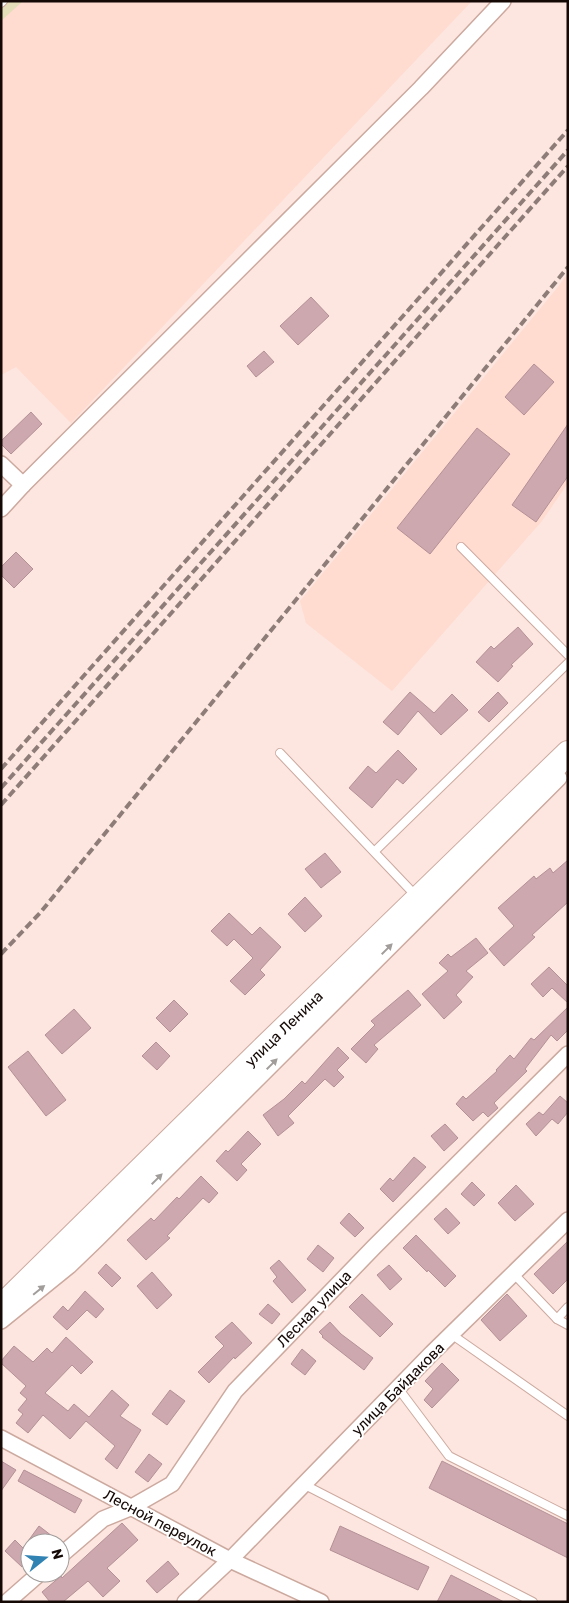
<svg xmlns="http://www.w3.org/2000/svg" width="569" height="1603" font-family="Rubik,sans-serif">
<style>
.built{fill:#ffdbd0}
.green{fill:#e3deb7}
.building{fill:#cda8af;stroke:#b49097}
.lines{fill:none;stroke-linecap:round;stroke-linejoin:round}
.lane-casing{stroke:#cca99f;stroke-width:10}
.street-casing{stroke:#cca99f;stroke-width:18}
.primary-casing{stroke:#cca99f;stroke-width:26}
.lane{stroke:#fff;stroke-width:8}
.street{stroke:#fff;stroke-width:15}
.primary{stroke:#fff;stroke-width:24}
.rail{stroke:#8d7c77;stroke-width:4;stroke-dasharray:8 4;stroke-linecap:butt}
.oneway{fill:#a19d9b}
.labels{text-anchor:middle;stroke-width:4;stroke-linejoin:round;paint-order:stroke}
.street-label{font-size:15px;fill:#150906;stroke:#fff}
</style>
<rect width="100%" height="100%" fill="#fce6df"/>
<g class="built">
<polygon points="1,1 472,1 71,423 16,367 1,375"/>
<polygon points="568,273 568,483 542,521 392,691 306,623 300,601 558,287"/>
</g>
<polygon class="green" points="1,1 23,1 1,21"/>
<g class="building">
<polygon points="311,297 329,316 298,345 280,326"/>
<polygon points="264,351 274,362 256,377 247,366"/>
<polygon points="534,364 554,382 524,415 505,397"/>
<polygon points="31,412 42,424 11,454 1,444 1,441"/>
<polygon points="568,424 568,476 536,522 512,505"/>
<polygon points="477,428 510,454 430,554 397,528"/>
<polygon points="16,552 33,569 14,588 1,575 1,567"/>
<polygon points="518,627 533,644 511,665 513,666 498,682 476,662 491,646 494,649"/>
<polygon points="410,692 434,713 452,694 468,710 441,735 418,711 398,735 383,722"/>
<polygon points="498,692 508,703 489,722 478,712"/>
<polygon points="398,750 417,769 403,784 397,779 372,808 349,788 368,766 376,773"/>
<polygon points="325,853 341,872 321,888 305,869"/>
<polygon points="568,860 568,902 532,935 535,937 504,966 489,949 514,926 498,908 534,876 536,879 550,868 553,873"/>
<polygon points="305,897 322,916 305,932 288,914"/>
<polygon points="229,913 252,935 260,927 281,947 260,970 265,975 245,995 230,981 253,958 234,939 227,946 211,931"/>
<polygon points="476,938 488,953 466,971 473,977 456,995 462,1002 444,1019 422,994 448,971 439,963 448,954 451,957"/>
<polygon points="549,967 568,986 568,1003 552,988 543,997 531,984"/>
<polygon points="408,990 421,1005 374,1045 378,1049 366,1063 351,1049 375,1025 371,1021"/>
<polygon points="174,1000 188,1014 170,1032 156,1018"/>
<polygon points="568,1007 568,1030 557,1041 551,1035 525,1069 527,1071 494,1103 498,1108 488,1117 483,1112 473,1121 456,1104 463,1096 466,1099 497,1071 496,1070 510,1055 514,1059 531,1038 534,1040"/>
<polygon points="74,1009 91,1028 62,1054 45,1035"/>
<polygon points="156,1042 170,1056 157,1070 142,1056"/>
<polygon points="338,1047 349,1058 337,1070 344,1077 334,1087 325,1079 288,1116 294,1123 278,1136 263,1115 284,1099 302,1081 305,1084"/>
<polygon points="28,1051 66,1100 46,1116 8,1067"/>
<polygon points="560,1096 568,1103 568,1112 558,1124 552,1119 536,1136 526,1124 539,1112 543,1115"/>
<polygon points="445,1124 458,1138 444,1151 431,1136"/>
<polygon points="248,1131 261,1144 241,1164 247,1170 237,1181 216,1161 226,1150 228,1152"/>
<polygon points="414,1157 426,1167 393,1202 380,1189 390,1178 393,1181"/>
<polygon points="201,1176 218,1193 209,1203 203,1198 167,1236 170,1238 146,1260 127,1240 151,1218 154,1221 177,1197 179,1199"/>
<polygon points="472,1182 485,1195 474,1206 461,1194"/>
<polygon points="516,1185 534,1204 515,1221 498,1203"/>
<polygon points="446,1208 460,1223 448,1234 434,1219"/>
<polygon points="349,1213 364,1228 355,1237 340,1223"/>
<polygon points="416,1235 456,1276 445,1287 428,1270 427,1272 403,1248"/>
<polygon points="568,1241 568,1279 553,1294 534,1274"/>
<polygon points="318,1245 334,1258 323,1272 307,1259"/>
<polygon points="279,1260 306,1290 292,1303 273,1281 277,1277 270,1268"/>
<polygon points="106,1264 121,1278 112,1287 98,1273"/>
<polygon points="389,1265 402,1279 390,1290 377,1275"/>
<polygon points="152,1272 172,1295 157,1309 137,1286"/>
<polygon points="85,1291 104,1309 96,1318 87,1310 67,1330 53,1317 63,1306 68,1311"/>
<polygon points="362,1294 393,1324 380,1337 349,1307"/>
<polygon points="507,1294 527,1316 500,1341 481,1320"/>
<polygon points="268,1304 280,1314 272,1324 259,1314"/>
<polygon points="232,1322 252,1343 235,1359 234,1357 209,1383 198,1372 224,1346 215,1337"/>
<polygon points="330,1322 341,1334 373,1358 364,1370 322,1337 323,1336 319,1332"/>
<polygon points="66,1337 93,1362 81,1374 72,1365 45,1393 68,1411 74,1404 89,1417 112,1390 129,1405 120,1416 141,1430 117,1469 105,1459 115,1446 86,1421 70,1439 43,1415 28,1433 16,1423 23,1414 18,1410 27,1399 20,1393 26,1386 1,1363 1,1361 14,1346 33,1362 47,1348 52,1353"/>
<polygon points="302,1349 316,1361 305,1375 291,1364"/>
<polygon points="442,1363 459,1380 432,1408 424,1400 433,1389 425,1381"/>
<polygon points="170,1390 185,1401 167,1425 152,1414"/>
<polygon points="149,1454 162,1464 148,1482 135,1472"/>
<polygon points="1,1461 16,1470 1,1491"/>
<polygon points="442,1461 568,1524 568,1558 429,1488"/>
<polygon points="24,1470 82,1500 75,1513 18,1481"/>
<polygon points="122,1523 138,1540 107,1568 120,1581 103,1597 88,1581 63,1602 50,1602 42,1592 61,1576 62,1578"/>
<polygon points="39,1526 52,1536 47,1543 30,1543 30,1559 22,1567 5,1551 15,1540 23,1548"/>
<polygon points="340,1526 429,1567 418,1590 330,1550"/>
<polygon points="168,1561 179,1574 157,1593 146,1581"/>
<polygon points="451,1575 504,1602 437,1602"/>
</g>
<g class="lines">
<defs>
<g id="lane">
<polyline points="1,3 3,1"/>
<polyline points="461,547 568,655"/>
<polyline points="280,753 417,897"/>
<polyline points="375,851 568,663"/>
<polyline points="513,1273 557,1319 568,1307"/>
<polyline points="557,1319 568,1325"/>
<polyline points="451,1334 568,1416"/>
<polyline points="398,1388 449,1456 568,1516"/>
<polyline points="303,1484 533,1602"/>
</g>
<g id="street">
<polyline points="1,464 23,485"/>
<polyline points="1,509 23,485 421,88 503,1"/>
<polyline points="1,1321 69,1266 97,1239 559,778"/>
<polyline points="1,1438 230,1560 321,1602"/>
<polyline points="60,1556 103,1519 130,1508 172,1484 235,1391 374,1247 568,1054"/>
<polyline points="7,1602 40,1573"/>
<polyline points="185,1602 230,1560 432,1353 568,1220"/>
</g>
<polyline id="primary" points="1,1307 255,1057 568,753"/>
</defs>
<use href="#lane" class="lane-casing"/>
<use href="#street" class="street-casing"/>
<use href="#primary" class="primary-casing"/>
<use href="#lane" class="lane"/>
<use href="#street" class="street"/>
<use href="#primary" class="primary"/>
<g class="rail">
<polyline points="1,769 568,130"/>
<polyline points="1,788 568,150"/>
<polyline points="1,805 568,166"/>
<polyline points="1,954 40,913 568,267"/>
</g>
</g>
<defs><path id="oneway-solid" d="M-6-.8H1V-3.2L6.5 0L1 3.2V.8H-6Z" transform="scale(1.25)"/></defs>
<g class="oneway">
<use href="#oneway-solid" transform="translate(387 949) rotate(-45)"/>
<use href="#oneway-solid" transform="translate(272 1064) rotate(-45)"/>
<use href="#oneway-solid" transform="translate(157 1179) rotate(-45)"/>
<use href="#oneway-solid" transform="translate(39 1290) rotate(-39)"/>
</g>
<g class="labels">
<g class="street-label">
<text transform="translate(284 1029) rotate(-44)" y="5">улица Ленина</text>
<text transform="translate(314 1309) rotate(-46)" y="5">Лесная улица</text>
<text transform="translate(398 1389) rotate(-45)" y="5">улица Байдакова</text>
<text transform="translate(160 1523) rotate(28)" y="5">Лесной переулок</text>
</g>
</g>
<rect width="569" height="1603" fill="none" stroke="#150906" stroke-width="5"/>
<g transform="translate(45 1558) rotate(73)"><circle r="24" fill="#ffffff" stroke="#a19d9b"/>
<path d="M0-4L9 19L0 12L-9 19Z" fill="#3183b4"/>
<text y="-8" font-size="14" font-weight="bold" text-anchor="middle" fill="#150906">N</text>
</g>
</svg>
